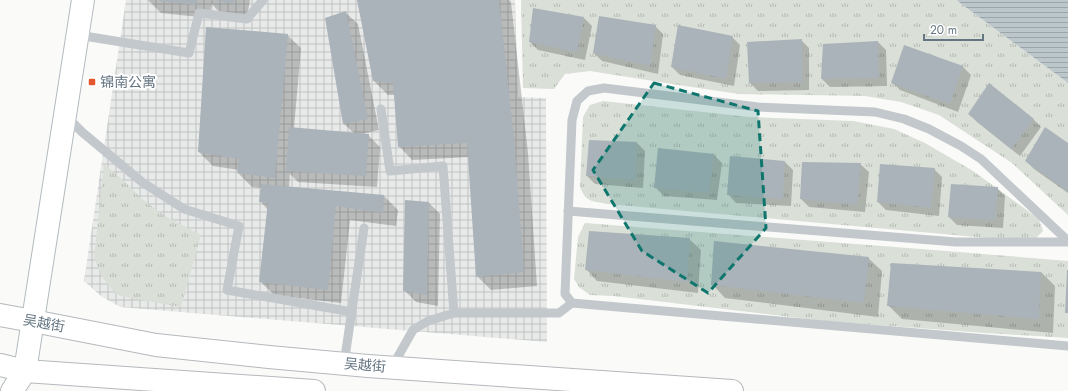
<svg xmlns="http://www.w3.org/2000/svg" width="1068" height="391" font-family="Jost,'Noto Sans SC',sans-serif">
<style>
.industrial{fill:url(#industrial-grid)}
.grass{fill:url(#grass-tufts)}
.water{fill:url(#water-rules)}
.shadow{fill:#0003}
.building{fill:#aab3b9}
.lines{fill:none;stroke-linecap:round;stroke-linejoin:round}
.secondary-casing{stroke:#b3babf;stroke-width:24}
.primary-casing{stroke:#b5babe;stroke-width:24}
.highway-casing{stroke:#b4b9bd;stroke-width:24}
.lane{stroke:#c3c8cc;stroke-width:9}
.secondary{stroke:#fff;stroke-width:22}
.primary{stroke:#fff;stroke-width:22}
.highway{stroke:#fff;stroke-width:22}
.marked{fill:#0f766e;fill-opacity:0.2;stroke:#0f766e;stroke-width:3;stroke-dasharray:8 5;stroke-linejoin:round}
.poi-dot{fill:#e4572e;stroke:#fff;stroke-width:1.5}
.labels{text-anchor:middle;stroke-width:4;stroke-linejoin:round;paint-order:stroke}
.poi-label{font-size:14px;fill:#657683;stroke:#fff;text-anchor:start}
.street-label{font-size:14px;fill:#657683;stroke:#fff}
</style>
<defs>
<pattern id="industrial-grid" width="8" height="8" patternUnits="userSpaceOnUse"><rect width="8" height="8" fill="#e8e9e9"/><path d="M0 4h8M4 0v8" fill="none" stroke="#c0c1c2"/></pattern>
<pattern id="grass-tufts" width="24" height="20" patternUnits="userSpaceOnUse"><rect width="24" height="20" fill="#dadfd7"/><path d="M3 7l-1-3M5 7V3M7 7l1-3M15 17l-1-3M17 17v-4M19 17l1-3" fill="none" stroke="#b4b9b4"/></pattern>
<pattern id="water-rules" width="6" height="5" patternUnits="userSpaceOnUse"><rect width="6" height="5" fill="#bbc7cb"/><path d="M0 2.5h6" fill="none" stroke="#9ca6aa"/></pattern>
</defs>
<rect width="100%" height="100%" fill="#fafaf8"/>
<polygon class="industrial" points="126,0 515,0 518,97 546,98 547,342 120,307 101,296 84,281"/>
<g class="grass">
<polygon points="521,0 956,0 1068,83 1068,215 1012,163 939,115 901,102 865,96 739,94 685,86 590,71 565,74 554,89 523,88"/>
<path d="M 603,101 L 749,117 L 853,121 L 894,129 L 925,143 L 973,171 L 1039,219 L 1043,231 L 1032,242 L 608,204 C 593,201 586,203 580,187 L 583,117 L 590,105 Z"/>
<polygon points="104,164 123,180 141,198 165,216 201,235 181,307 120,296 112,290 103,278 94,258"/>
<polygon points="585,223 959,252 1068,261 1068,338 985,333 824,321 614,296 590,295 579,287 574,279 578,237"/>
</g>
<polygon class="water" points="956,0 1068,0 1068,83"/>
<g class="shadow">
<polygon points="148,0 250,0 247,17 219,12 212,4 209,18 161,13"/>
<polygon points="358,0 509,0 511,2 528,153 537,286 491,290 477,276 469,157 412,160 399,146 395,95 388,95 374,81"/>
<polygon points="346,13 358,24 379,130 361,134 368,135 380,147 377,187 298,182 290,174 289,187 384,196 398,210 396,226 350,220 341,303 274,295 260,281 268,210 260,201 262,188 252,187 238,173 239,170 213,166 199,152 287,35 301,48 294,128 355,134 344,124 326,18"/>
<polygon points="584,18 592,26 585,60 538,50 530,42"/>
<polygon points="655,26 663,34 658,74 602,61 594,53"/>
<polygon points="732,37 740,45 734,86 680,75 672,67"/>
<polygon points="801,40 809,48 809,90 758,91 750,83"/>
<polygon points="878,42 886,50 887,86 830,87 822,79"/>
<polygon points="905,46 963,67 971,75 958,112 900,90 892,82"/>
<polygon points="969,113 1033,119 1041,127 1020,156 977,122"/>
<polygon points="637,143 645,151 643,188 595,184 587,176"/>
<polygon points="1068,144 1068,193 1034,169 1026,161"/>
<polygon points="714,155 722,163 717,200 664,196 656,188"/>
<polygon points="785,162 793,170 791,206 736,203 728,194"/>
<polygon points="860,164 869,172 865,212 809,207 801,199"/>
<polygon points="934,169 942,177 939,216 886,210 878,202"/>
<polygon points="997,188 1005,196 1003,228 957,225 949,217"/>
<polygon points="429,203 440,214 438,306 416,302 404,290"/>
<polygon points="689,239 701,250 698,293 597,281 586,269"/>
<polygon points="868,258 882,271 878,317 725,298 712,284"/>
<polygon points="1041,272 1055,286 1053,333 902,319 888,305"/>
</g>
<g class="building">
<polygon points="160,0 197,0 196,5 160,1"/>
<polygon points="217,0 234,0 233,4"/>
<polygon points="357,0 499,0 514,139 524,272 476,277 467,143 398,147 393,83 373,81"/>
<polygon points="533,8 584,17 577,52 529,42"/>
<polygon points="346,11 368,119 343,124 325,18"/>
<polygon points="599,16 656,25 650,66 593,53"/>
<polygon points="678,25 733,36 726,79 671,67"/>
<polygon points="206,27 288,34 275,178 237,173 239,159 198,152"/>
<polygon points="802,39 802,82 749,83 747,42"/>
<polygon points="878,41 879,78 821,79 823,44"/>
<polygon points="904,45 963,66 950,104 891,83"/>
<polygon points="989,83 1034,119 1011,149 968,114"/>
<polygon points="289,127 369,134 366,176 286,171"/>
<polygon points="1045,127 1068,143 1068,192 1025,161"/>
<polygon points="589,140 637,142 635,180 586,176"/>
<polygon points="658,148 714,154 709,193 654,188"/>
<polygon points="730,156 785,161 783,199 727,195"/>
<polygon points="802,162 861,163 857,205 800,199"/>
<polygon points="880,164 935,168 931,208 877,202"/>
<polygon points="261,184 384,195 383,213 336,206 328,290 259,282 268,202 259,202"/>
<polygon points="951,184 998,187 995,220 948,217"/>
<polygon points="405,200 429,202 427,295 403,291"/>
<polygon points="589,231 690,238 687,282 585,270"/>
<polygon points="714,241 869,257 864,303 711,285"/>
<polygon points="891,263 1041,272 1039,319 887,306"/>
<polygon points="1067,270 1068,270 1068,313 1065,313"/>
</g>
<g class="lines">
<defs>
<polyline id="secondary" points="25,371 83,0"/>
<polyline id="primary" points="12,391 25,371"/>
<g id="highway">
<polyline points="0,315 33,321 156,345 269,357 368,366 732,391"/>
<polyline points="0,365 25,371 314,391"/>
</g>
</defs>
<use href="#secondary" class="secondary-casing"/>
<use href="#primary" class="primary-casing"/>
<use href="#highway" class="highway-casing"/>
<g class="lane">
<polyline points="78,35 189,53 199,13 247,19 263,0"/>
<polyline points="381,109 390,171 443,166 454,313"/>
<polyline points="66,116 82,132 142,182 184,209 239,226 227,290 352,312"/>
<polyline points="568,211 956,242 1068,242"/>
<polyline points="1068,241 981,159 961,146 929,129 904,119 875,112 758,107 604,88 588,91 577,101 572,120 565,294 572,303 1068,346"/>
<polyline points="344,364 364,228"/>
<polyline points="392,367 413,330 428,321 454,313 559,313 572,303"/>
</g>
<use href="#secondary" class="secondary"/>
<use href="#primary" class="primary"/>
<use href="#highway" class="highway"/>
</g>
<path class="marked" d="M 654,83 L 758,111 L 766,228 L 708,293 L 642,251 L 593,170 Z"/>
<rect class="poi-dot" x="88" y="78" width="8" height="8" rx="2"/>
<g class="labels">
<g class="poi-label">
<text x="100" y="87">锦南公寓</text>
</g>
<g class="street-label">
<text transform="translate(44 323) rotate(10)" y="5">吴越街</text>
<text transform="translate(365 365) rotate(5)" y="5">吴越街</text>
</g>
</g>
<path d="M924 34v6h59v-6" fill="none" stroke="#657683" stroke-width="2"/>
<text x="930" y="34" font-size="12" fill="#657683" stroke="#ffffff" stroke-width="3" paint-order="stroke">20 m</text>
</svg>
